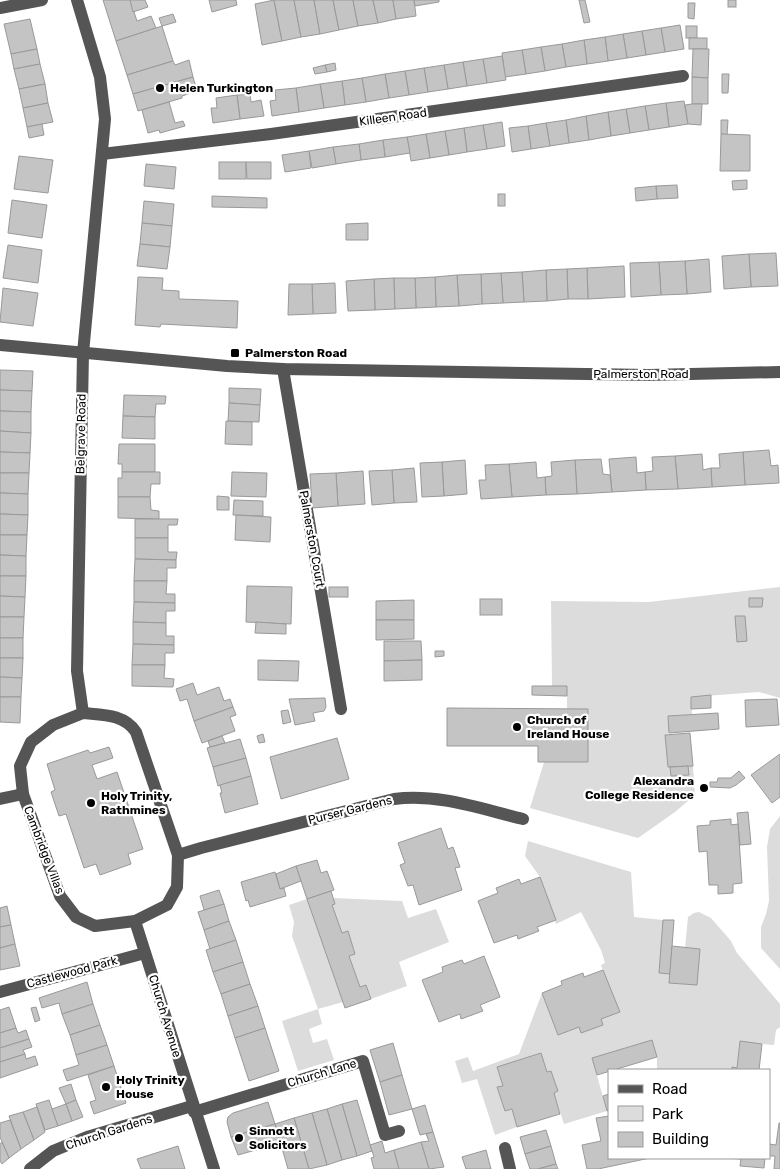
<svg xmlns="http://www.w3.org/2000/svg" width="780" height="1169" font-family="Rubik,sans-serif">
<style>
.green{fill:#dcdcdc}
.building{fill:#c4c4c4;stroke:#999}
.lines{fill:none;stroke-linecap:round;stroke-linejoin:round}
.minor{stroke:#555;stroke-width:12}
.poi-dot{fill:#000;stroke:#fff;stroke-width:2}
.labels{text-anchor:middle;stroke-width:4.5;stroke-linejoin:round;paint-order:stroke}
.poi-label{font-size:12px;font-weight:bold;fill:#000;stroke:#fff;text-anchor:start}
.street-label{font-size:12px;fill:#000;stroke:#fff}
</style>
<rect width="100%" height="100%" fill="#fff"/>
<g class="green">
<polygon points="780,587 780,698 759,692 691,697 692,714 668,717 669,733 665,735 668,767 670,767 672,776 689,775 688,766 693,766 695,795 675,812 638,838 530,808 544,762 588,762 588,709 567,709 567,686 552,686 551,601 649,602"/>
<polygon points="780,816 780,969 761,948 761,927 766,914 769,901 767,847 770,829"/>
<polygon points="528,841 631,872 634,917 663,920 660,973 670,974 669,983 697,985 700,949 685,948 688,917 694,913 699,912 711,918 731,941 737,953 780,1004 780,1027 776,1030 774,1045 740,1042 737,1068 733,1067 732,1070 657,1070 657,1057 652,1040 592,1058 607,1111 564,1124 554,1093 558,1091 551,1071 547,1072 541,1053 497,1067 503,1086 497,1088 505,1111 512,1109 517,1127 495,1135 477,1079 462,1083 455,1061 468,1057 473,1071 519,1054 542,993 558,1035 579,1027 581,1033 602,1025 601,1019 619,1012 601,965 605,963 601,950 581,912 556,924 540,877 525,856"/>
<polygon points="333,898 402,901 408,918 436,909 449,942 399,962 407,986 371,999 366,985 360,987 349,956 355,954 348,932 342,933 332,905 335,904"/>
<polygon points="307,899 343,1002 318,1009 322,1024 309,1029 313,1043 327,1039 334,1060 298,1071 282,1021 318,1009 292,936 294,922 289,905"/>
</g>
<g class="building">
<polygon points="103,0 130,0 137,21 151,16 156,28 116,41"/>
<polygon points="130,0 145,0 148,7 133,12"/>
<polygon points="209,0 236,0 237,5 212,12"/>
<polygon points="274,0 282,41 262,45 255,4"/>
<polygon points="274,0 294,0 301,37 282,41"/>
<polygon points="294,0 314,0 320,34 301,37"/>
<polygon points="314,0 333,0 339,30 320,34"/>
<polygon points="333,0 353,0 358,26 339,30"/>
<polygon points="353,0 373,0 378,23 358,26"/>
<polygon points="373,0 393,0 396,19 378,23"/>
<polygon points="393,0 414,0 416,16 396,19"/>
<polygon points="414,0 439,0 439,2 415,6"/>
<polygon points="579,0 585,0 590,22 584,23"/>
<rect x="728" y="0" width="8" height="7"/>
<polygon points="688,3 695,3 694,19 688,18"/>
<polygon points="173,14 176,22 162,26 159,18"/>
<polygon points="30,19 37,49 11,54 4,24"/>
<polygon points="680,25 684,49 665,52 661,28"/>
<polygon points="162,26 173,61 127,75 116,41"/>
<rect x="686" y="26" width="11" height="12"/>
<polygon points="661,28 665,52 646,55 642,31"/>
<polygon points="642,31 646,55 627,58 623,34"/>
<polygon points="623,34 627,58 608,61 605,37"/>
<polygon points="605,37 608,61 587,64 584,40"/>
<rect x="689" y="38" width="18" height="11"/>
<polygon points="584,40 587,64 566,67 562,44"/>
<polygon points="562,44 566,67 545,71 541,47"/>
<polygon points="541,47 545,71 526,74 522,50"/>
<polygon points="37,49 40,64 14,69 11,54"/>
<polygon points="693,49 709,49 708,78 692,77"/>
<polygon points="522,50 526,74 505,77 502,53"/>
<polygon points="502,56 506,80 487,83 483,59"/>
<polygon points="483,59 487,83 467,86 463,62"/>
<polygon points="189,60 193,77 133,94 127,75 173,61 175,65"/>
<polygon points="463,62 467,86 448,89 444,65"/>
<polygon points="335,63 336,70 327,72 325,65"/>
<polygon points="40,64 45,84 19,89 14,69"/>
<polygon points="325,65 327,72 315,74 313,68"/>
<polygon points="444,65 448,89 428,92 424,68"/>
<polygon points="424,68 428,92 409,95 405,71"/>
<polygon points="405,71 409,95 389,98 385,74"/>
<polygon points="385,74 389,98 366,102 362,78"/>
<polygon points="722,74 729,74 728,93 722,93"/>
<polygon points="193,77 197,91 182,96 182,98 138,111 133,94"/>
<polygon points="692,77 708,78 708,104 692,104"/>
<polygon points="362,78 366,102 345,105 342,81"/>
<polygon points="342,81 345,105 324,108 320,84"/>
<polygon points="45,84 48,103 23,108 19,89"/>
<polygon points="320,84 324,108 299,112 296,88"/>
<polygon points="296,88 299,112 272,116 270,101 276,100 275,90"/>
<polygon points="250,94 251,102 261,100 264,116 240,119 237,95"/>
<polygon points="237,95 240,119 213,123 211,108 217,108 216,98"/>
<polygon points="684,101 688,124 669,127 666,103"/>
<polygon points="169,102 175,123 183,121 185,126 160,133 159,130 148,133 142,110"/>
<polygon points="48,103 53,122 27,127 23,108"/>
<polygon points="666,103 669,127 649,130 645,106"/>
<polygon points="692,104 702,104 701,125 688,124 685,105"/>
<polygon points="645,106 649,130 630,133 626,109"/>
<polygon points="626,109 630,133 611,136 608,112"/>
<polygon points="608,112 611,136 589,140 586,116"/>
<polygon points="586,116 589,140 569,143 566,120"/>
<polygon points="566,120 569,143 550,146 546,123"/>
<polygon points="721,120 728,120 727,135 721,134"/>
<polygon points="502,122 505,146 487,149 483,125"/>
<polygon points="546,123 550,146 531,149 528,126"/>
<polygon points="42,124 44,135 29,138 27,127"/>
<polygon points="483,125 487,149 467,152 464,128"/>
<polygon points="528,126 531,149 512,152 509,128"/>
<polygon points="464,128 467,152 449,155 445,131"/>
<polygon points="445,131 449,155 430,158 426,134"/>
<polygon points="426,134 430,158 411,161 407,137"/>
<polygon points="721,134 750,135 750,171 720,171"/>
<polygon points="407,137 410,153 385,157 383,140"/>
<polygon points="383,140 385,157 361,160 359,144"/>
<polygon points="359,144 361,160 336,164 333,147"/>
<polygon points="333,147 336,164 312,168 309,151"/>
<polygon points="309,151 311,168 285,172 282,155"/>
<polygon points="19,156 53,160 48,193 14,189"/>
<rect x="219" y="162" width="27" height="17"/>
<polygon points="246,162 271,162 271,179 247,179"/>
<polygon points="146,164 176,167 174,189 144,186"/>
<polygon points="747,180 747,189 733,190 732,181"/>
<polygon points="677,185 678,198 657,199 656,186"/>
<polygon points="656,186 657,199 636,201 635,188"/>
<rect x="498" y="194" width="7" height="12"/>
<polygon points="212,196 267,198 267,208 212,207"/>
<polygon points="12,200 47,205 42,238 8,233"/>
<polygon points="144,201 174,204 172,226 142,223"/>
<polygon points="142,223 172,226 170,247 140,244"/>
<polygon points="368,223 368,240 346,240 346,224"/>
<polygon points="140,244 170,247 167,269 137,266"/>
<polygon points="8,245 42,250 38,283 3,278"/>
<polygon points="776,253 778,286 751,287 749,254"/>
<polygon points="749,254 751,287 724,289 722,256"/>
<polygon points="709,259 711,292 687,294 685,261"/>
<polygon points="685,261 687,294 661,295 659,262"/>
<polygon points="659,262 661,295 631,297 630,263"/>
<polygon points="624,266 625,297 588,299 587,268"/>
<polygon points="587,268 588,299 568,299 567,269"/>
<polygon points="567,269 568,299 547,301 546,270"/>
<polygon points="546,270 547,301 524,302 522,272"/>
<polygon points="522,272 524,302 503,303 501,273"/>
<polygon points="501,273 503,303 482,304 481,274"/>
<polygon points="481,274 482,304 459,306 457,275"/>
<polygon points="457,275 459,306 436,307 435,277"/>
<polygon points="138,277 163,278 162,290 179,291 179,299 238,301 237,328 161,324 160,327 135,325"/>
<polygon points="435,277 436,307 416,308 415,278"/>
<polygon points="394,278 395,309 375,310 374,279"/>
<polygon points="394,278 415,278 416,308 395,309"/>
<polygon points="374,279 375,310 348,311 346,281"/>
<polygon points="335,283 336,313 313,314 312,284"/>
<polygon points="289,284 312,284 313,314 288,315"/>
<polygon points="3,288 38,293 33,326 0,322"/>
<polygon points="0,370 33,371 32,391 0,390"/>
<polygon points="229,388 261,389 260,405 229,403"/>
<polygon points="0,390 32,391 31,412 0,411"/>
<polygon points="124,395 166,396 165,404 156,404 155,417 123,416"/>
<polygon points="229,403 260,405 259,422 228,421"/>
<polygon points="0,411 31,412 31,433 0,431"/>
<polygon points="123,416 155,417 155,439 122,438"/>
<polygon points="226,421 252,422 252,445 225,444"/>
<polygon points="0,431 31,433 30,453 0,452"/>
<polygon points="119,444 155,444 155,472 122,472 122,464 118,464"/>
<polygon points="769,450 771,466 778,465 779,483 745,485 743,452"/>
<polygon points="0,452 30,453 29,473 0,473"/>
<polygon points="743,452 745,485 712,487 711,468 720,468 719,454"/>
<polygon points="702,454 703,470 711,468 712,487 678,489 675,456"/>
<polygon points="675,456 678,489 646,490 645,472 653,471 652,457"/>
<polygon points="636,457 637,473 645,472 646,490 612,492 609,459"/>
<polygon points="601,459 603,474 610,475 612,492 577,494 575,460"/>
<polygon points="465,460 467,494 444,496 442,462"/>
<polygon points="575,460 577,494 546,495 545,477 552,476 551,462"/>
<polygon points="442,462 444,496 422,497 420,463"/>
<polygon points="536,462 537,478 545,477 546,495 512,497 509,464"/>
<polygon points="509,464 512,497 481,499 479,480 486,480 485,465"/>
<polygon points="414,468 417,502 394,503 392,470"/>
<polygon points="392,470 394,503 372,505 369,471"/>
<polygon points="363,471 365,504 338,506 336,473"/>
<polygon points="122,472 160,472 160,484 151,484 150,497 118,497 118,478 122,478"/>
<polygon points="232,472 267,473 266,497 231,496"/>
<polygon points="0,473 29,473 28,494 0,493"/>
<polygon points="336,473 338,506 312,508 310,474"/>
<polygon points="0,493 28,494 28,515 0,514"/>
<polygon points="217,496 229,497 229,510 217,510"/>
<polygon points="118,497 150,497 151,510 159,511 159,519 118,518"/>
<polygon points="234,500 263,501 263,516 233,515"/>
<polygon points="0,514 28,515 27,535 0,535"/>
<polygon points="236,515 271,517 270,542 235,540"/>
<polygon points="135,519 178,519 177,525 168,525 168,538 135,538"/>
<polygon points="0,535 27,535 26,556 0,555"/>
<polygon points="135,538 168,538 168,552 177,552 176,560 135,559"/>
<polygon points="0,555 26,556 26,576 0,576"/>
<polygon points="135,559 176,560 176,568 167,568 167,581 134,581"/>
<polygon points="0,576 26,576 25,597 0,596"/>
<polygon points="134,581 167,581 166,594 175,594 175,603 134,602"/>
<polygon points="247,586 292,587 291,624 246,622"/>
<rect x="329" y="587" width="19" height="10"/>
<polygon points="0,596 25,597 24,617 0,617"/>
<polygon points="749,598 763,598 762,607 749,607"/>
<rect x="480" y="599" width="22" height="16"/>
<polygon points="414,600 414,620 376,620 376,601"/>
<polygon points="134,602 175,603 175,611 166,611 166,623 133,622"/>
<polygon points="735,616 745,616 747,641 737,642"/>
<polygon points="0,617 24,617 23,638 0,638"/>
<polygon points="376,620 414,620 414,639 376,640"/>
<polygon points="133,622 166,623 166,636 174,636 174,645 133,644"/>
<polygon points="256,622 286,624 286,634 255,633"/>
<rect x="0" y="638" width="23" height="20"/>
<polygon points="384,641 421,641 422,660 384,661"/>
<polygon points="133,644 174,645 174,653 165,653 165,665 132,665"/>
<polygon points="435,651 444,651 444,656 435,657"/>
<polygon points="0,658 23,658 22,678 0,677"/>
<polygon points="258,660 299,661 298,681 258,680"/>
<polygon points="422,660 422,680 384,681 384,661"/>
<polygon points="132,665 165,665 164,678 174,679 173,687 132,686"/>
<polygon points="0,677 22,678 21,697 0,697"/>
<polygon points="193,683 197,695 219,687 224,701 230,699 233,707 194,721 187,699 180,701 176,689"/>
<polygon points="532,686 567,686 567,696 532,695"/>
<polygon points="711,695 711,708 691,709 691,697"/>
<polygon points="0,697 21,697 20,723 0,722"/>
<polygon points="325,698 326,707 324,711 313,713 315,721 295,725 289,699"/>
<polygon points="777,699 779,725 746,727 745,700"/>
<polygon points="233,707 236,715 230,717 235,731 202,743 194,721"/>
<polygon points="447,708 588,709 588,762 538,762 538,746 447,746"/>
<polygon points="288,710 291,722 283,724 281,711"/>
<polygon points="718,713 719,729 669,733 668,716"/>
<polygon points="690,733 693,766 668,767 665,735"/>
<polygon points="263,734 265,742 259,743 257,736"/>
<polygon points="222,736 225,743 210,747 208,741"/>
<polygon points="337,738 349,779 281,799 270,757"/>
<polygon points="240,739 246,758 213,767 207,748"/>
<polygon points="109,747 113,758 92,765 97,779 117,772 143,849 128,854 131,864 100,875 96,864 84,868 66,814 59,816 51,792 55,790 47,764 88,750 90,753"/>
<polygon points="780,754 780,797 772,803 751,775"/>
<polygon points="246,758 251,776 218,786 213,767"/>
<polygon points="688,766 689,775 671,776 670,767"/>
<polygon points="739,771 745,778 736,785 730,788 710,787 710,782 717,782 718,778 731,778"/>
<polygon points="251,776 258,804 225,813 220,793 222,793 220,785"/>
<polygon points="748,812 751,844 740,845 737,813"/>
<polygon points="731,819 731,825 738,824 742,883 733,884 733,893 718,894 718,885 709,885 707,851 699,852 697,826 710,825 710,821"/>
<polygon points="441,828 448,849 453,847 460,867 455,868 462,890 419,905 413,885 408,886 400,865 405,863 398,843"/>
<polygon points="317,860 321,873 327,871 334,890 307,899 296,866"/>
<polygon points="296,866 301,881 280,889 276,874"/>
<polygon points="275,872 280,889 284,888 286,896 250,907 248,900 246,901 241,882"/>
<polygon points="540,877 556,920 537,927 539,931 518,939 517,935 494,943 478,901 498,893 496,888 519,879 521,884"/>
<polygon points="219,890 224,904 204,910 200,896"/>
<polygon points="331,891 335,904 332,905 342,933 348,931 355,954 349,956 360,987 366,985 371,999 345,1008 307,899"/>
<polygon points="224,904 229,921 204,930 198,912"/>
<polygon points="7,906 11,925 0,927 0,908"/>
<polygon points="663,920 674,920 670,974 659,973"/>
<polygon points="229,921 236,940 210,949 204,930"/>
<polygon points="11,925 15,944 0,948 0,927"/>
<polygon points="236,940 243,962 213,972 206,950"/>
<polygon points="15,944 20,966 0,970 0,948"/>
<polygon points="672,946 700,949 697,985 669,983"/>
<polygon points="484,956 500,997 480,1005 483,1011 461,1019 460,1014 439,1022 422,980 443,972 442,967 462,960 464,964"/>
<polygon points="243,962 250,984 221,994 213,972"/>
<polygon points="603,970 620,1012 601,1019 603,1025 581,1033 579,1027 558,1035 542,993 562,985 561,981 583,973 584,977"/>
<polygon points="87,982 93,1004 62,1014 59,1003 42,1008 39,998"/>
<polygon points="250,984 258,1006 228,1016 221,994"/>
<polygon points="93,1004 100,1025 70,1035 62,1014"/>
<polygon points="258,1006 265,1028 235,1038 228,1016"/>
<polygon points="9,1007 16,1028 0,1033 0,1010"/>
<polygon points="36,1007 40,1020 35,1022 31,1008"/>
<polygon points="100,1025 107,1045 76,1055 70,1035"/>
<polygon points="16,1028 18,1033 26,1030 29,1039 0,1048 0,1033"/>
<polygon points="265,1028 279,1071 249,1081 235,1038"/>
<polygon points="29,1039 32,1047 23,1050 25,1054 0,1062 0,1048"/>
<polygon points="652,1040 657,1057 597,1075 592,1058"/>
<polygon points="740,1041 762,1044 759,1070 762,1070 732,1070 732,1067 737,1068"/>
<polygon points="393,1043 402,1075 380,1082 370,1050"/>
<polygon points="107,1045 114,1066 67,1081 63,1070 79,1065 76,1055"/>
<polygon points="541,1053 547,1072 551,1071 558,1091 554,1093 560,1114 517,1127 512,1109 505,1111 497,1087 503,1086 497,1067"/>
<polygon points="25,1054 26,1059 35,1056 38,1065 0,1078 0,1062"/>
<polygon points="114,1066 126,1103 94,1114 90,1102 96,1100 88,1075"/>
<polygon points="402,1075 412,1109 389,1115 380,1082"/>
<polygon points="71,1084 76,1100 66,1104 59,1088"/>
<polygon points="609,1094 609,1111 607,1111 603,1096"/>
<polygon points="49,1100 58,1126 45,1130 36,1104"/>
<polygon points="76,1100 83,1117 72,1121 66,1104"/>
<polygon points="357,1100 372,1151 357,1156 342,1104"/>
<polygon points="268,1102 275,1124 231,1137 227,1122 228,1117 233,1113"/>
<polygon points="66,1104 72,1121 58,1126 52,1109"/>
<polygon points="342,1104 357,1156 342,1160 327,1109"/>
<polygon points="425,1105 433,1132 420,1135 412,1109"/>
<polygon points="37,1107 45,1132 34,1140 23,1112"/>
<polygon points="327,1109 342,1160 327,1165 312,1113"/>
<polygon points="23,1112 34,1140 21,1149 9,1116"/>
<polygon points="312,1113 327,1165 309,1169 294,1118"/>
<polygon points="609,1116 609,1158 650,1158 598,1169 587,1169 582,1145 601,1141 596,1118"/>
<polygon points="294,1118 309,1169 288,1169 275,1124"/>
<polygon points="10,1120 21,1149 9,1158 0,1137 0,1123"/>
<polygon points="779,1123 780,1123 780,1169 774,1169 775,1156 769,1156 769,1144 776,1145"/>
<polygon points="275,1124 281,1143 238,1155 231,1137"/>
<polygon points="546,1130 551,1146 525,1154 520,1137"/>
<polygon points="433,1132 444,1167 429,1169 421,1142 429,1141 426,1134"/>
<polygon points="382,1141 385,1153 394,1150 399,1169 374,1169 371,1158 374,1157 370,1145"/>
<polygon points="2,1142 9,1158 2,1164 0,1161 0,1144"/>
<polygon points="421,1142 429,1169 399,1169 394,1150"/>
<polygon points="178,1146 185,1169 141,1169 137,1159"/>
<polygon points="551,1146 556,1164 538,1169 530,1169 525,1154"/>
<polygon points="486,1150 491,1169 466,1169 462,1157"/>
<polygon points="725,1158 765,1158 764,1168 740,1166 741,1159"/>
<polygon points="556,1164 558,1169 538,1169"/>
</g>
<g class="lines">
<g class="minor">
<polyline points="77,0 100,77 105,119 83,353 77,671 83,713"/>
<polyline points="0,8 42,0"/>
<polyline points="102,154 271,134 683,76"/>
<polyline points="0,345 227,366 283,369 649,375 780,372"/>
<polyline points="283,369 341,709"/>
<path d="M 83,713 C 103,715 124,714 136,732 L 178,855 L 177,887 L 167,905 L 135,921 L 95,926 L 76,917 L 60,896 L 23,794 L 20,766 L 31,742 L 53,725 Z"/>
<polyline points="0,799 23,794"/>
<path d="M 178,855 L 201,848 L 394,799 C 438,793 481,809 523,819"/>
<polyline points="135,921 214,1169"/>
<polyline points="0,992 145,953"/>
<polyline points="194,1112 363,1061 385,1135 399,1131"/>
<polyline points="505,1148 510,1169"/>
<polyline points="30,1169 53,1151 87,1137 192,1106"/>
</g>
</g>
<g class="poi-dot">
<circle cx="160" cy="88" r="5"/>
<rect x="230" y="348" width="10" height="10" rx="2.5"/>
<circle cx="517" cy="727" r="5"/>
<circle cx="704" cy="788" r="5"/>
<circle cx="91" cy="803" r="5"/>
<circle cx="106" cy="1087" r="5"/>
<circle cx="239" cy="1138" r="5"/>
</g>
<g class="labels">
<g class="poi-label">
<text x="170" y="92">Helen Turkington</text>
<text x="245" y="357">Palmerston Road</text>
<text x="527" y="724">Church of<tspan x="527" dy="14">Ireland House</tspan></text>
<text x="694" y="785" text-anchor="end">Alexandra<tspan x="694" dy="14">College Residence</tspan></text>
<text x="101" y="800">Holy Trinity,<tspan x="101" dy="14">Rathmines</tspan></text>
<text x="116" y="1084">Holy Trinity<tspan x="116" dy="14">House</tspan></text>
<text x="249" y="1135">Sinnott<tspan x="249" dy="14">Solicitors</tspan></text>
</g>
<g class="street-label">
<text transform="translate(393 117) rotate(-8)" y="4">Killeen Road</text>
<text x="641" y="378">Palmerston Road</text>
<text transform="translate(81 434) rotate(-89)" y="4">Belgrave Road</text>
<text transform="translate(312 539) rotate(80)" y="4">Palmerston Court</text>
<text transform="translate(350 810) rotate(-14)" y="4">Purser Gardens</text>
<text transform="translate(44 850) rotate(69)" y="4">Cambridge Villas</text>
<text transform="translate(72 972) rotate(-15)" y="4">Castlewood Park</text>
<text transform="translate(165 1016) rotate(73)" y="4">Church Avenue</text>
<text transform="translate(322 1073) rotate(-17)" y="4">Church Lane</text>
<text transform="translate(109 1132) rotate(-18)" y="4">Church Gardens</text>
</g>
</g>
<rect x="608" y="1069" width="162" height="90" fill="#ffffff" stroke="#999999"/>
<rect x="618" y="1085" width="25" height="8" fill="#555555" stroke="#999999"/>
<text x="652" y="1094" font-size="15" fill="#000000">Road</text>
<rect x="618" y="1106" width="25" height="15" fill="#dcdcdc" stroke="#999999"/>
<text x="652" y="1119" font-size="15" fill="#000000">Park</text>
<rect x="618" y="1132" width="25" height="15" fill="#c4c4c4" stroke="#999999"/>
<text x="652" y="1144" font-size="15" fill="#000000">Building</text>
</svg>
